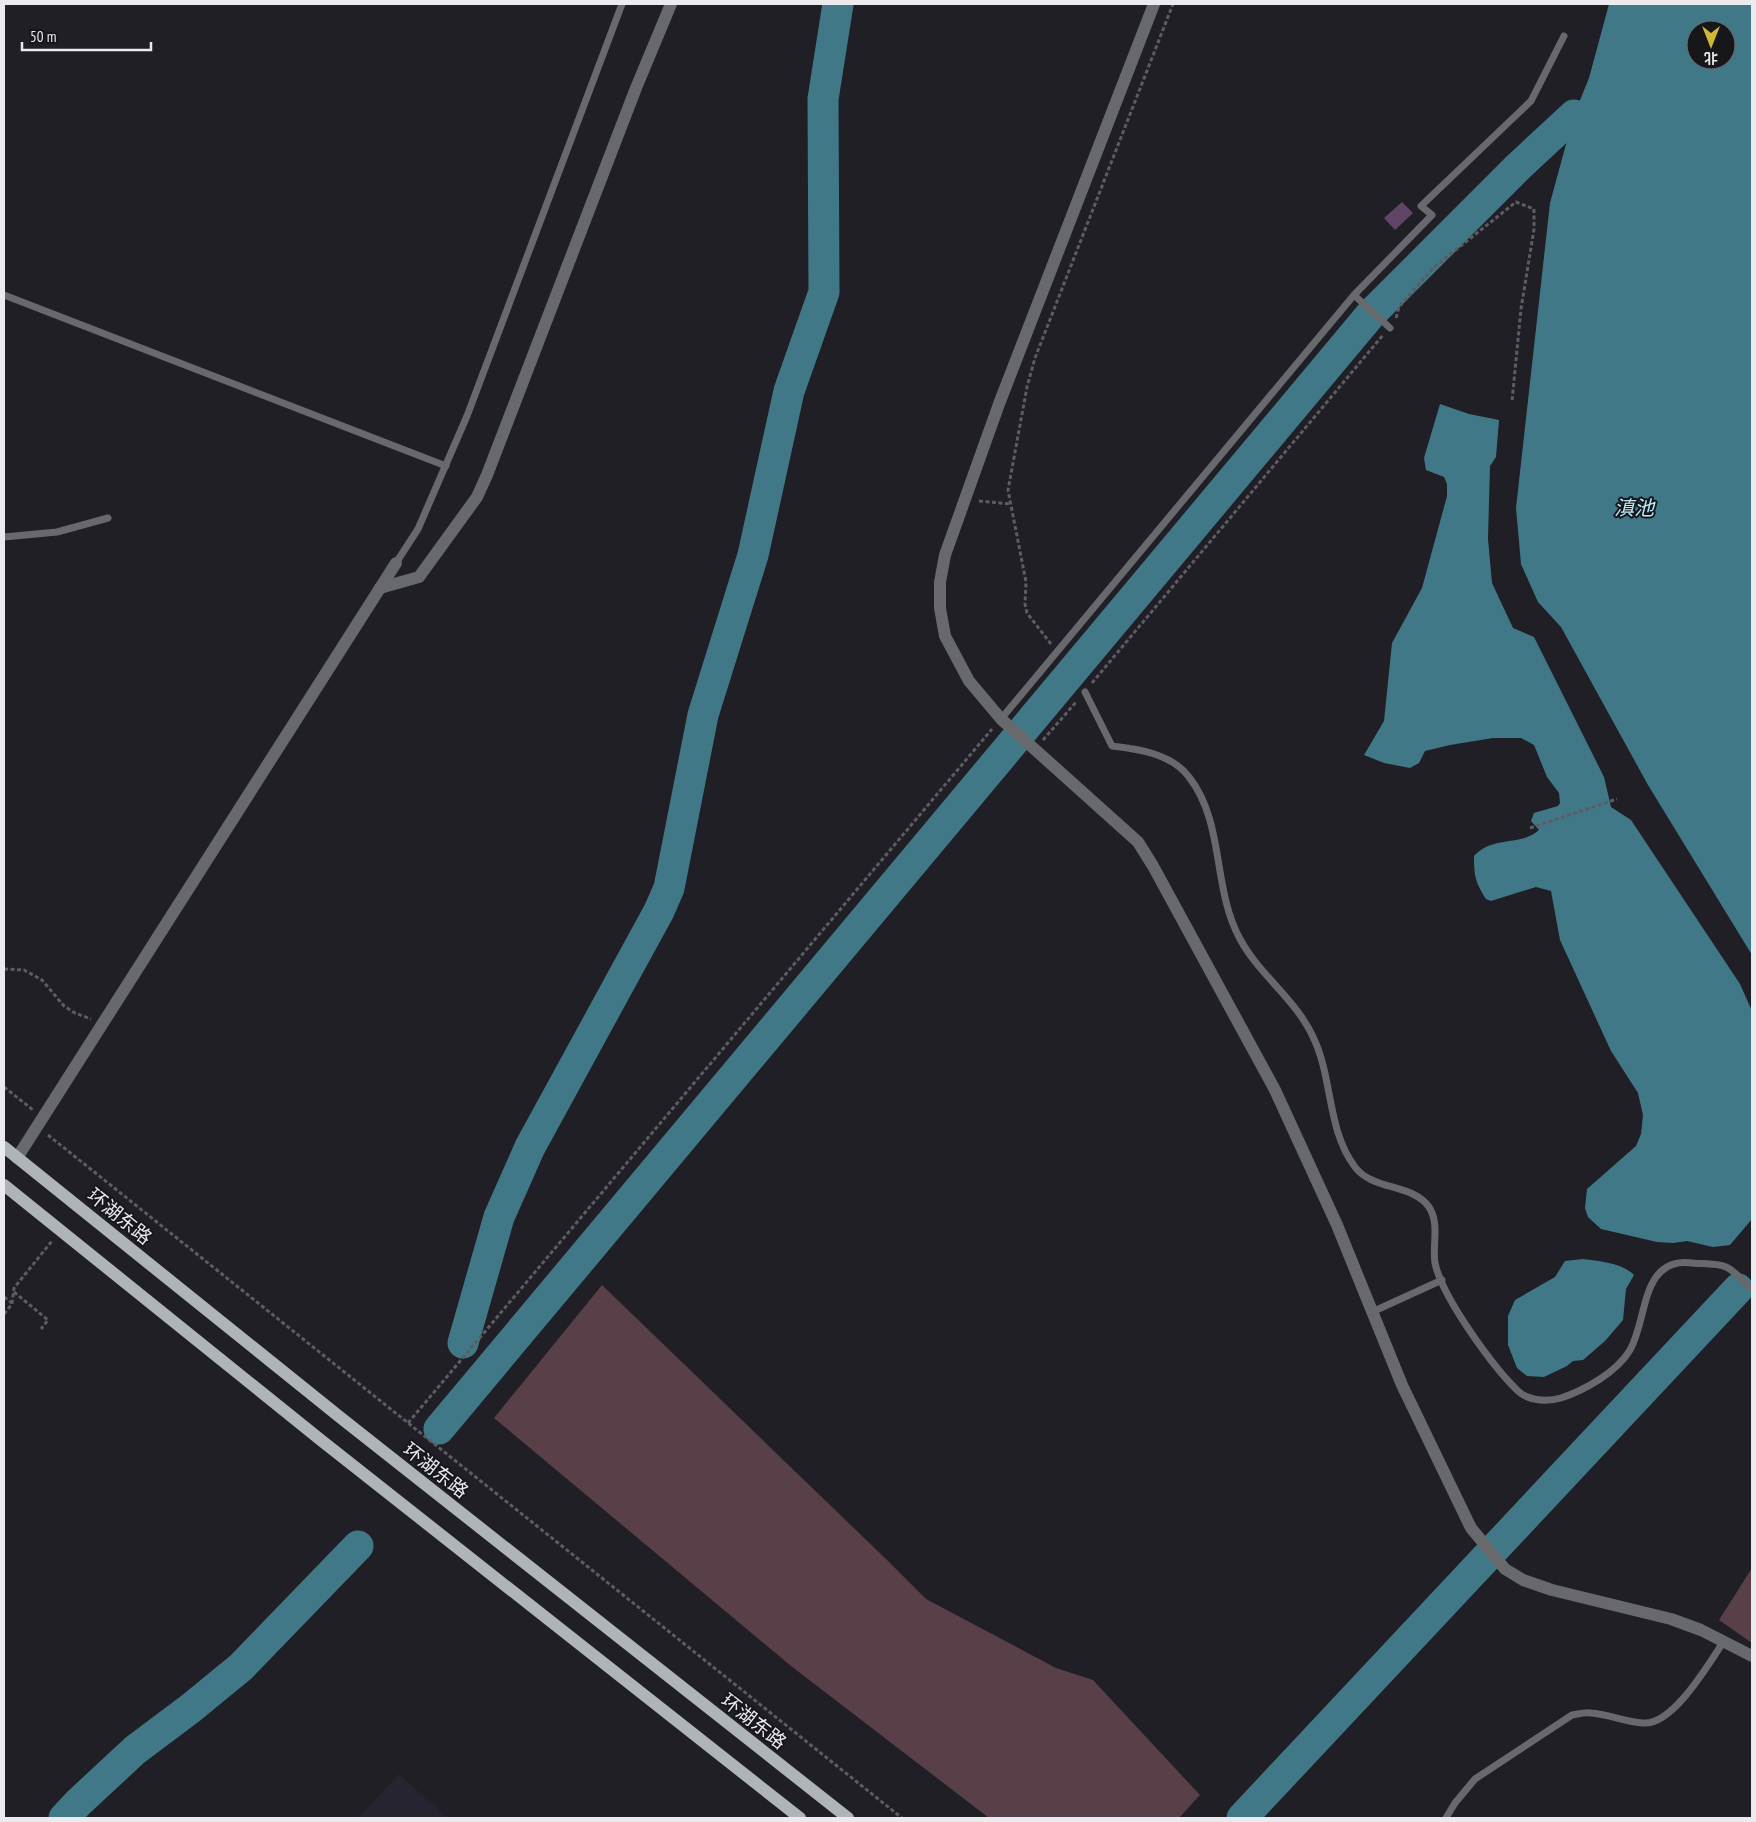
<svg xmlns="http://www.w3.org/2000/svg" width="1756" height="1822" font-family="'PT Sans Narrow','Noto Sans SC',sans-serif">
<style>
.built{fill:#252430}
.green{fill:#583f48}
.water{fill:#417887;fill-rule:evenodd}
.lines{fill:none;stroke-linecap:round;stroke-linejoin:round}
.river{stroke:#417887;stroke-width:31}
.building{fill:#604566}
.path{stroke:#5c5c62;stroke-width:3;stroke-dasharray:4 2.5;stroke-linecap:butt}
.lane{stroke:#67696c;stroke-width:7}
.street{stroke:#67696c;stroke-width:12}
.primary{stroke:#afb4b9;stroke-width:12}
.labels{text-anchor:middle;stroke-width:4;stroke-linejoin:round;paint-order:stroke}
.street-label{font-size:19px;fill:#ebebef;stroke:#16161b}
.water-label{font-size:20px;font-style:italic;fill:#bbeefd;stroke:#16161b}
</style>
<rect width="100%" height="100%" fill="#1f1f25"/>
<polygon class="built" points="399,1774 447,1818 358,1818"/>
<g class="green">
<polygon points="602,1285 887,1560 926,1599 1056,1668 1093,1680 1200,1795 1179,1818 989,1818 791,1666 494,1418"/>
<polygon points="1752,1568 1752,1643 1719,1620"/>
</g>
<g class="water">
<path d="M 1609,4 L 1752,4 L 1752,955 L 1648,785 L 1561,627 L 1538,602 L 1521,564 L 1516,508 L 1550,203 L 1574,115 L 1589,78 ZM 1696,30 L 1726,30 L 1726,60 L 1696,60 Z"/>
<path d="M 1440,404 L 1469,414 L 1499,420 L 1496,457 L 1490,466 L 1488,539 L 1492,583 L 1513,628 L 1534,637 L 1604,777 L 1611,807 L 1631,820 L 1740,984 L 1752,1011 L 1752,1219 L 1730,1245 L 1713,1247 L 1687,1241 L 1673,1243 L 1657,1242 L 1601,1229 L 1588,1217 L 1585,1208 L 1587,1189 L 1636,1146 L 1641,1134 L 1643,1115 L 1638,1093 L 1611,1051 L 1560,940 L 1551,891 L 1536,887 L 1491,901 L 1486,899 C 1475,882 1474,875 1474,856 C 1493,835 1520,847 1539,830 L 1531,821 L 1534,813 L 1558,806 L 1560,803 L 1559,793 L 1547,777 L 1534,745 L 1521,738 L 1493,738 L 1450,745 L 1425,751 L 1419,763 L 1410,768 L 1384,763 L 1364,755 L 1384,721 L 1392,643 L 1422,588 L 1447,496 L 1447,484 L 1444,477 L 1426,470 L 1424,458 Z"/>
<path d="M 1583,1259 C 1600,1261 1622,1263 1634,1275 L 1626,1289 L 1623,1320 L 1605,1341 L 1583,1360 L 1573,1361 L 1567,1366 L 1544,1377 L 1527,1376 L 1517,1368 L 1508,1345 L 1508,1316 L 1515,1300 L 1555,1277 L 1565,1261 Z"/>
</g>
<g class="lines">
<g class="river">
<polyline points="463,1343 499,1217 530,1147 659,911 669,888 703,715 753,555 789,391 824,292 823,99 838,4"/>
<polyline points="439,1429 1371,314 1518,167 1574,115"/>
<polyline points="64,1818 78,1803 135,1750 191,1708 241,1667 358,1546"/>
<polyline points="1242,1818 1738,1289"/>
</g>
</g>
<polygon class="building" points="1402,202 1413,213 1395,230 1384,218"/>
<g class="lines">
<g class="path">
<polyline points="1396,318 1399,307 1433,268 1516,202 1534,209 1534,229 1521,309 1512,401"/>
<polyline points="979,501 1011,504"/>
<polyline points="1051,644 1027,613 1025,604 1026,582 1008,490 1027,387 1035,358 1173,4"/>
<polyline points="1092,683 1383,335"/>
<polyline points="1043,740 1077,701"/>
<polyline points="1530,828 1617,799"/>
<polyline points="4,969 24,970 42,980 64,1006 75,1013 91,1019"/>
<polyline points="4,1087 33,1110"/>
<polyline points="48,1135 902,1818"/>
<polyline points="14,1292 48,1320 41,1329"/>
<polyline points="4,1297 12,1303"/>
<polyline points="4,1314 12,1304 14,1288 52,1241"/>
<polyline points="408,1423 992,729"/>
</g>
<g class="lane">
<polyline points="4,295 446,466"/>
<polyline points="1354,295 1390,328"/>
<polyline points="4,537 57,532 108,518"/>
<polyline points="396,563 418,529 467,416 622,4"/>
<path d="M 1085,692 L 1112,746 C 1139,749 1172,754 1189,777 C 1225,823 1212,888 1240,939 C 1260,976 1297,1000 1314,1039 C 1333,1080 1327,1130 1355,1167 C 1373,1191 1412,1183 1429,1207 C 1440,1224 1432,1245 1435,1263 C 1442,1297 1493,1367 1518,1391 C 1528,1401 1548,1402 1561,1398 C 1585,1390 1617,1372 1630,1350 C 1648,1319 1640,1257 1692,1263 C 1702,1264 1717,1263 1726,1267 C 1735,1271 1744,1282 1752,1289"/>
<polyline points="1001,719 1354,295 1432,215 1421,206 1531,101 1564,36"/>
<polyline points="1372,1312 1442,1280"/>
<path d="M 1446,1818 L 1455,1803 L 1475,1779 L 1572,1715 C 1578,1714 1585,1712 1591,1713 C 1608,1714 1625,1722 1643,1723 C 1673,1726 1709,1663 1724,1641"/>
</g>
<g class="street">
<polyline points="1154,4 999,404 945,555 940,582 940,608 945,636 969,681 1001,719 1138,842 1153,866 1275,1090 1337,1225 1402,1385 1471,1528 1505,1569 1523,1580 1552,1590 1671,1619 1701,1630 1752,1656"/>
<polyline points="380,588 419,577 477,497 487,475 636,88 671,4"/>
<polyline points="17,1158 396,563"/>
</g>
<g class="primary">
<polyline points="4,1147 341,1418 848,1818"/>
<polyline points="4,1185 322,1441 800,1818"/>
</g>
</g>
<g class="labels">
<g class="street-label">
<text transform="translate(120 1216) rotate(39)" y="7">环湖东路</text>
<text transform="translate(436 1470) rotate(38)" y="7">环湖东路</text>
<text transform="translate(754 1721) rotate(38)" y="7">环湖东路</text>
</g>
<g class="water-label">
<text x="1634" y="515">滇池</text>
</g>
</g>
<rect width="1756" height="1822" fill="none" stroke="#ebebef" stroke-width="10"/>
<g transform="translate(1711 45) rotate(180)"><circle r="24" fill="#16161b" stroke="#6b6b70"/>
<path d="M0-4L9 19L0 12L-9 19Z" fill="#d0b736"/>
<text y="-8" font-size="14" font-weight="bold" text-anchor="middle" fill="#ebebef">北</text>
</g>
<path d="M22 42v8h129v-8" fill="none" stroke="#ebebef" stroke-width="2.5"/>
<text x="30" y="42" font-size="15" fill="#ebebef" stroke="#16161b" stroke-width="4" paint-order="stroke">50 m</text>
</svg>
